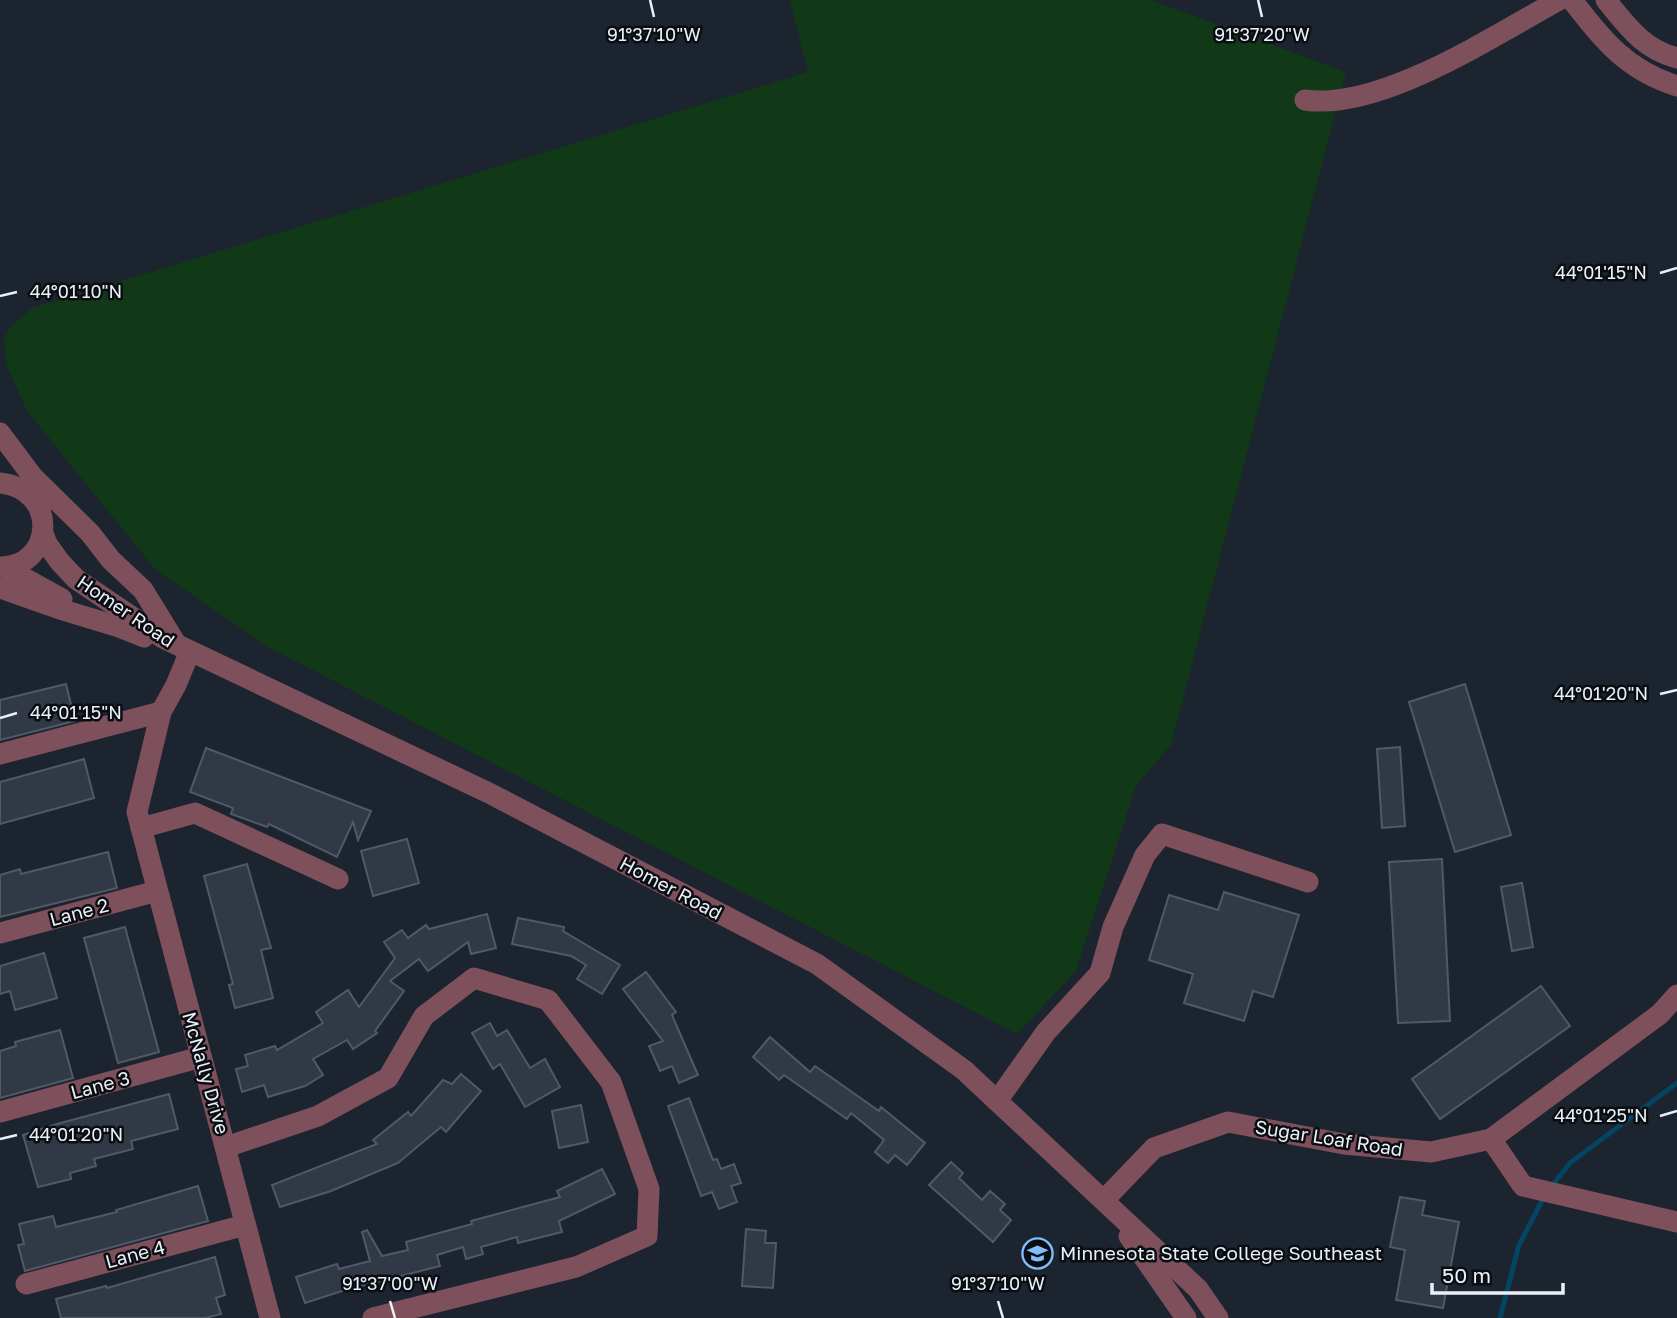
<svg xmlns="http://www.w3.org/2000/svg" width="1677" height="1318" font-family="'Golos Text',sans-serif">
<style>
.green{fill:#113817}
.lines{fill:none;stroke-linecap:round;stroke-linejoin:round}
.stream{stroke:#044563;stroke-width:5}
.building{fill:#303945;stroke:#505966;stroke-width:2}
.minor{stroke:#7d505b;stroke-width:21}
.ticks{fill:none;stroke:#eaf0f7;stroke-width:2.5}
.labels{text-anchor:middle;stroke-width:5;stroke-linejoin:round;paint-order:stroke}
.street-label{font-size:19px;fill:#eaf0f7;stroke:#0a0d12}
.poi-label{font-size:19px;fill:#eaf0f7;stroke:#0a0d12;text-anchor:start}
.ticks-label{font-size:18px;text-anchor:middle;fill:#eaf0f7;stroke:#0a0d12;stroke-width:5;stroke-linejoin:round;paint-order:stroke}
</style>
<rect width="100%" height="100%" fill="#1c242f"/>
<polygon class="green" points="790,0 1151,0 1346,72 1171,745 1136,786 1076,971 1017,1034 266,646 155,569 27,411 6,364 4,338 11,326 32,308 808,72"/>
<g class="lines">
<g class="stream">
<polyline points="1551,1187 1570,1163 1677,1083"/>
<polyline points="1500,1318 1519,1245 1545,1195"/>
</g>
</g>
<g class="building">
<polygon points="66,684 75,721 0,740 0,700"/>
<polygon points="1465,684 1511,835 1455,852 1409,702"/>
<polygon points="1400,747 1405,826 1382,828 1377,749"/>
<polygon points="206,748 371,811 358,840 353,822 337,857 269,824 267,827 231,814 233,808 190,792"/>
<polygon points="84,759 94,798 0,824 0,782"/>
<polygon points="407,839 419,883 373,896 361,851"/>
<polygon points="108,852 117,888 0,917 0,875 20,869 21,874"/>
<polygon points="1442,859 1450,1021 1398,1023 1389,862"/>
<polygon points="247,864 271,948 261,950 273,998 235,1008 229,985 233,984 204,876"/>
<polygon points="1522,883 1533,947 1512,951 1501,887"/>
<polygon points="1224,892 1299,915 1273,997 1253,991 1244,1021 1184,1003 1193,974 1149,960 1169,895 1218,910"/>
<polygon points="487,914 496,948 471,954 468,942 428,971 419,959 390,981 404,991 375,1031 377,1033 353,1049 347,1040 313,1059 323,1075 305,1086 268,1097 264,1085 242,1092 236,1069 248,1066 245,1055 275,1046 277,1050 323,1023 316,1012 348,990 359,1007 395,958 384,942 402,930 408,938 426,925 429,929"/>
<polygon points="518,918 564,927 563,931 620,965 602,994 577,979 586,965 571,956 512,944"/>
<polygon points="125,927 159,1052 118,1063 84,938"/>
<polygon points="44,953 57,998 15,1010 10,991 0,994 0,966"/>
<polygon points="646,972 676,1012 672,1015 698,1075 679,1083 672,1066 660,1071 649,1046 663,1041 623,989"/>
<polygon points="1541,986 1570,1026 1440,1119 1412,1079"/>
<polygon points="490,1023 497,1036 507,1030 530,1068 545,1059 560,1087 525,1107 500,1064 493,1069 472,1033"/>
<polygon points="60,1030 73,1078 0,1098 0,1051 16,1046 15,1042"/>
<polygon points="770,1037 810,1072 815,1066 879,1111 881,1107 925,1143 907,1165 895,1155 888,1163 875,1152 884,1140 851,1113 847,1119 784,1075 779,1080 753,1057"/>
<polygon points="461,1074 481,1091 446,1132 441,1127 398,1163 331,1191 280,1207 272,1185 377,1144 373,1140 408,1112 411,1116 443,1080 452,1084"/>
<polygon points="169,1094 178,1129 131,1141 133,1149 94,1159 96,1166 70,1173 71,1179 38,1187 23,1135 57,1124"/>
<polygon points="689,1098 713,1160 717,1159 721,1169 734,1164 741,1183 731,1186 737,1202 719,1209 712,1192 701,1196 668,1106"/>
<polygon points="581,1105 588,1142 559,1148 552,1111"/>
<polygon points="951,1162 963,1173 959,1178 982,1200 990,1191 1005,1204 1000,1210 1011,1220 993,1242 929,1185"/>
<polygon points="602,1169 615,1194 559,1221 562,1232 518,1243 517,1237 481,1247 483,1254 466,1259 463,1247 437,1255 440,1266 345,1290 305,1303 296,1277 337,1264 339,1269 370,1261 362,1232 367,1230 382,1256 408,1250 406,1242 472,1224 471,1221 560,1197 557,1191"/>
<polygon points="198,1186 208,1221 25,1271 18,1245 24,1244 19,1224 53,1216 56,1227 117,1212 116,1210"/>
<polygon points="1400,1197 1425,1201 1422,1215 1459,1222 1443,1308 1396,1300 1405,1250 1390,1247"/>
<polygon points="746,1229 766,1231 765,1243 776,1243 773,1288 742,1286"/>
<polygon points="215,1257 225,1295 216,1298 221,1314 205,1318 61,1318 56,1299 106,1286 107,1288"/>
</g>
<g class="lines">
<g class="minor">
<path d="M 1572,0 C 1603,40 1626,70 1677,86"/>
<path d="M 1606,0 C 1627,26 1643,49 1677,58"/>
<path d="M 1305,100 C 1380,111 1493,36 1559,0"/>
<polyline points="0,433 33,477 90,533 111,560 143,590 175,642"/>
<path d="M 0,483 C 61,490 53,568 0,567"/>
<polyline points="43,533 47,544 60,562 76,579 163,638 489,793 817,964 964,1070 1198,1289 1218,1318"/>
<polyline points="6,568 62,599"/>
<polyline points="0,588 63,610 119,627 144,637"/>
<polyline points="161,712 137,812 270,1318"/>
<polyline points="0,754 161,712 176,685 190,651"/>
<polyline points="141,828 195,813 338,879"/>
<polyline points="0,933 157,891"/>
<polyline points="997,1101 1046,1032 1100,973 1113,927 1145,855 1162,834 1308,882"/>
<polyline points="0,1112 201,1057"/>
<polyline points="1491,1139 1660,1014 1677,995"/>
<polyline points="226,1147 318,1116 388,1078 424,1016 474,978 548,1000 611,1082 649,1189 647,1236 576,1267 373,1318"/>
<polyline points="1104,1200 1154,1148 1228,1122 1344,1144 1431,1152 1491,1139 1523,1186 1677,1222"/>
<polyline points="1129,1236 1186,1318"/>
<polyline points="26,1284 245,1225"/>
</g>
</g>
<path class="ticks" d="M 650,0 L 654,17M 1258,0 L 1262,17M 1660,273 L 1677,268M 0,296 L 17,292M 1660,694 L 1677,690M 0,718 L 17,713M 1660,1116 L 1677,1111M 0,1139 L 17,1135M 390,1301 L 395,1318M 998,1301 L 1003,1318"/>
<defs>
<symbol id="university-ring" viewBox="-11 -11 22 22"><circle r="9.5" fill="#0a0d12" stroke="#80bdfa" stroke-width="1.5"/><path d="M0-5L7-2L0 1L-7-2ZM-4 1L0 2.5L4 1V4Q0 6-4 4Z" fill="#80bdfa"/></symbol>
</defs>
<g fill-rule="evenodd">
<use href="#university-ring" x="1020" y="1236" width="35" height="35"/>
</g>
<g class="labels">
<g class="street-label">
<text transform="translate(126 611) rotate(34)" y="7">Homer Road</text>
<text transform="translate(671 888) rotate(28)" y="7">Homer Road</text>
<text transform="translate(79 912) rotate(-15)" y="7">Lane 2</text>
<text transform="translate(206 1073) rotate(74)" y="7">McNally Drive</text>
<text transform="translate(100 1085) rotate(-15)" y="7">Lane 3</text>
<text transform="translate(1329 1138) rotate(9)" y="7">Sugar Loaf Road</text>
<text transform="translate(135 1254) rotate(-15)" y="7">Lane 4</text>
</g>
<g class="poi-label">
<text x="1060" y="1260">Minnesota State College Southeast</text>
</g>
</g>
<g class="ticks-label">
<text x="654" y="41">91°37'10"W</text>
<text x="1262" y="41">91°37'20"W</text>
<text x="1601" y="279">44°01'15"N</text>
<text x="76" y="298">44°01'10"N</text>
<text x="1601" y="700">44°01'20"N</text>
<text x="76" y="719">44°01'15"N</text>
<text x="1601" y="1122">44°01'25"N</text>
<text x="76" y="1141">44°01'20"N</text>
<text x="390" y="1290">91°37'00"W</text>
<text x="998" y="1290">91°37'10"W</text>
</g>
<path d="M1432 1283v10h131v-10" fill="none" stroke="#eaf0f7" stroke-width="3.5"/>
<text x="1442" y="1283" font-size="21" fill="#eaf0f7" stroke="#0a0d12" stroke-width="5" paint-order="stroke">50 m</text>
</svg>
